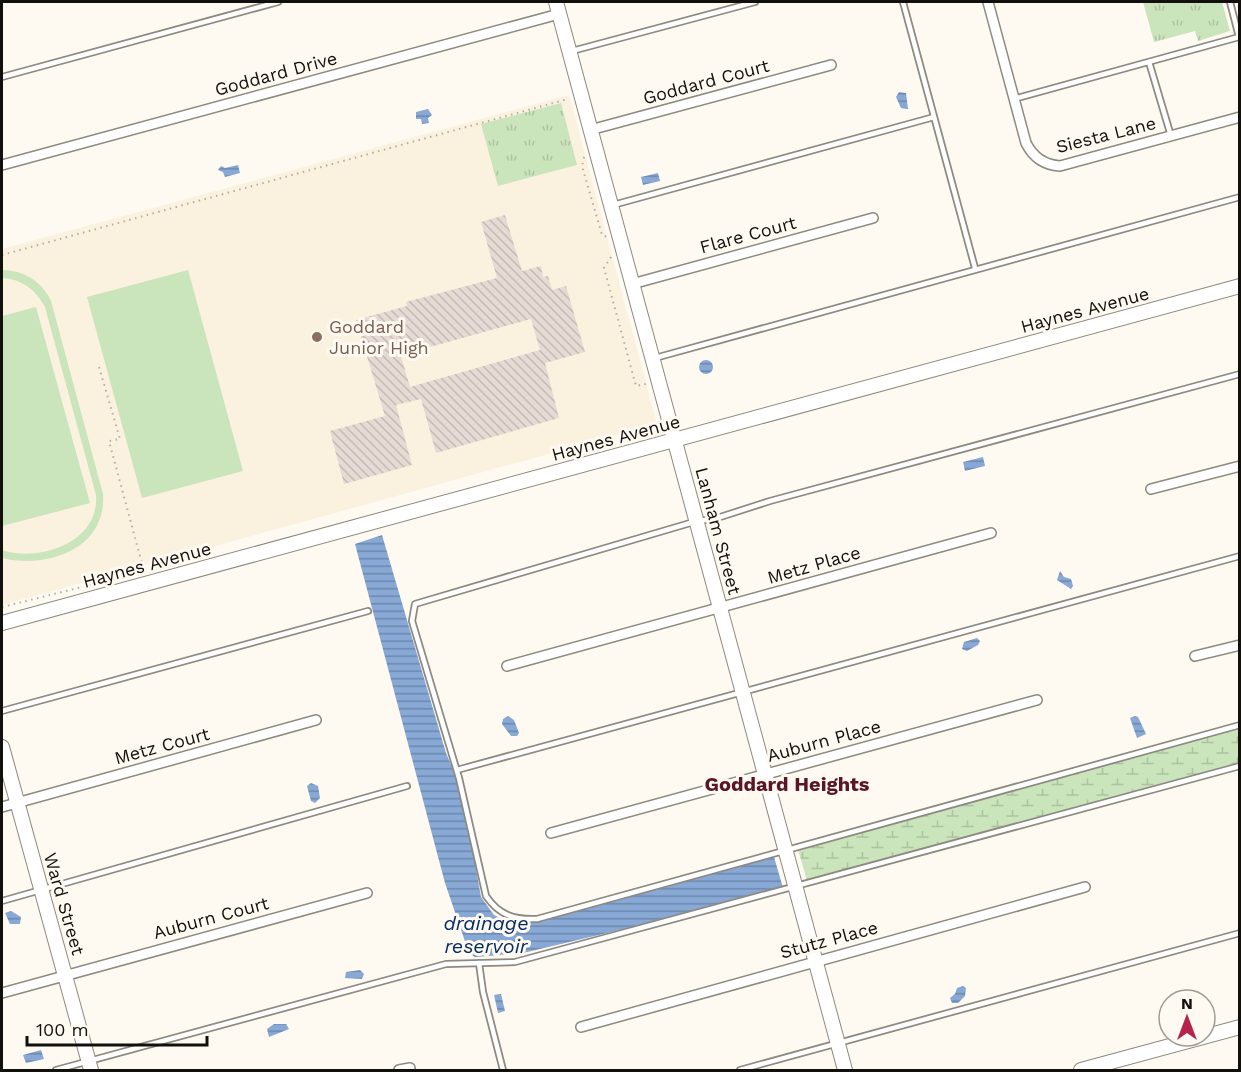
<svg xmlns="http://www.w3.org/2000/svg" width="1241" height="1072" font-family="'Work Sans',sans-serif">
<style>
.built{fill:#fbf1df}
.green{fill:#cae4bb}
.wetland{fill:url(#wetland-marsh)}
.park{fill:url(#park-tufts)}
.water{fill:url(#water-rules)}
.building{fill:url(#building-back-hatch);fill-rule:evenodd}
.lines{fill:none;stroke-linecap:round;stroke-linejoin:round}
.lane-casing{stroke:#8f8a80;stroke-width:8}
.street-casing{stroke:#8f8a80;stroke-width:12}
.secondary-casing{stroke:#8f8a80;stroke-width:16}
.path{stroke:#b1ada7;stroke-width:2;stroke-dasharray:1.5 4.5;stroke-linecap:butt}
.lane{stroke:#fff;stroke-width:4.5}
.street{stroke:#fff;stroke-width:9}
.secondary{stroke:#fff;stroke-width:14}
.education-dot{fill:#8d6e63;stroke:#fef9f1;stroke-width:2}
.labels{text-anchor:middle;stroke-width:6;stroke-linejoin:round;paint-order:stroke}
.street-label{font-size:18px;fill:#12100c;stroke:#fef9f1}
.education-label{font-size:18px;fill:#785e54;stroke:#fef9f1;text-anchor:start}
.neighbourhood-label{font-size:20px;font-weight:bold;fill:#5a1626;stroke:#fef9f1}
.water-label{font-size:20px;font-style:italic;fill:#022d63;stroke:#fef9f1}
</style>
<defs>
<pattern id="wetland-marsh" width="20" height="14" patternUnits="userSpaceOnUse" patternTransform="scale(1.5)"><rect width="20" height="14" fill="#cae4bb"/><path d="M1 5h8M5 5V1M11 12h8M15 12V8" fill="none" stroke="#acc3a0"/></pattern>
<pattern id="park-tufts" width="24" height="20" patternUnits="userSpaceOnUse" patternTransform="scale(1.5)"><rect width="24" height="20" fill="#cae4bb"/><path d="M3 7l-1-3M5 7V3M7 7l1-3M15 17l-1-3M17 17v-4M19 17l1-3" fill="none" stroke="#acc3a0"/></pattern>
<pattern id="water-rules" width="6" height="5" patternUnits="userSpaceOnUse" patternTransform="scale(1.5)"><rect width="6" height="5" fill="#88a8d6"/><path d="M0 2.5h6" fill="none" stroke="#6e87ac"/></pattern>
<pattern id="building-back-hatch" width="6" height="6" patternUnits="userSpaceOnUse" patternTransform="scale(1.5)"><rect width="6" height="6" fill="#e6dad4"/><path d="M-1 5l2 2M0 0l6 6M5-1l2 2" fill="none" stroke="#c4bab5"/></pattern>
</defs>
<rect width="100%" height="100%" fill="#fef9f1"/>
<polygon class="built" points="569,95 657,424 2,605 2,249"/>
<g class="green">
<path d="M 2,270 C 23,270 42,281 51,301 L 103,494 C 107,549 47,569 2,558 L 2,550 C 39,563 100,542 96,495 L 45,307 C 36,290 22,279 2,278 Z"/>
<polygon points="188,270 243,471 142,498 87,297"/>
<polygon points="36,307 90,503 2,526 2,316"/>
</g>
<polygon class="wetland" points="1239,725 1239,766 808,884 797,846"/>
<g class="park">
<polygon points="1143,2 1222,2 1230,31 1198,41 1195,31 1154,42"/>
<polygon points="561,103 577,165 498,186 481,124"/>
</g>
<g class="water">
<polygon points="899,92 906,93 908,109 901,108 896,97"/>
<polygon points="428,109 432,115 428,118 429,123 422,124 421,119 416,119 416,112"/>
<polygon points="238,165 240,173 225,177 223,172 218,170 221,166 225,168"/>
<polygon points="658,173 660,181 643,185 641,177"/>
<circle cx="706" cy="367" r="7"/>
<polygon points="983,457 985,466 965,471 963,462"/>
<polygon points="382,535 446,753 462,790 481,897 494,915 509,922 534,923 774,857 784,891 523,953 475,957 469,953 445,883 355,544"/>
<polygon points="1060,571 1064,577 1071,579 1073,586 1071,589 1057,580"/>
<polygon points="977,638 980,641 978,645 967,651 962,649 964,642"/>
<polygon points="508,716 514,720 519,733 517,736 511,736 502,724 503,719"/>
<polygon points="1135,716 1138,717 1146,734 1137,738 1130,718"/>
<polygon points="311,783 318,786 320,798 315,803 311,801 307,786"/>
<polygon points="11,911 21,917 20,924 10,924 5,913"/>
<polygon points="360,970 364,974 362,979 345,978 346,972"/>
<polygon points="963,986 966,988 965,996 958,1003 952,1003 950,998 955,994 957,988"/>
<polygon points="501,994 505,1011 498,1013 494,995"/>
<polygon points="274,1024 286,1024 289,1029 269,1037 267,1029"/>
<polygon points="41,1050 44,1059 26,1063 23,1055"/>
</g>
<path class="building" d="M 505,215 L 522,271 L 541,266 L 543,277 L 548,276 L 552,290 L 566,286 L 585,352 L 545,363 L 559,418 L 436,453 L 421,399 L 396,405 L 412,465 L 344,484 L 330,431 L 385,416 L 356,320 L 407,306 L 406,302 L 497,278 L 481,222 ZM 531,319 L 540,350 L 410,387 L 400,353 L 418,346 L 419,350 Z"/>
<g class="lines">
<defs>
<g id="lane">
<polyline points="903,2 975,268"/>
<polyline points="572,51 755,2"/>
<polyline points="1149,62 1171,136"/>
<polyline points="2,77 278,2"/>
<polyline points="1014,99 1239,37 1230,2"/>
<polyline points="613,205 934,117"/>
<polyline points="655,358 1240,197"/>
<path d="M 1240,374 L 770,501 L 714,519 L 697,521 L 415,604 L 412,621 L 459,778 L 486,896 C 499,915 514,920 537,919 L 1240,725"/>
<polyline points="2,711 368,611"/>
<polyline points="457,770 1240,556"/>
<polyline points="2,901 407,786"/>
<polyline points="479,963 483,992 503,1070"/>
<polyline points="56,1070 446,964 515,962 1240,766"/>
<polyline points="740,1070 1240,933"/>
</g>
<g id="street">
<path d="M 988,2 L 1026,143 C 1033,157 1044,165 1060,166 L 1240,117"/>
<polyline points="590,130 831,65"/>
<polyline points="2,165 559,14"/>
<polyline points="632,284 873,218"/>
<polyline points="1151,489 1240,466"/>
<polyline points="1195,656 1240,645"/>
<polyline points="507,666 991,533"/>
<polyline points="2,807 316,720"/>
<polyline points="551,833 1037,700"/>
<polyline points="2,993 367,893"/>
<polyline points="581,1027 1085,887"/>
<polyline points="399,1070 410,1068"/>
</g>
<g id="secondary">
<polyline points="556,2 845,1070"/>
<polyline points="2,623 1240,286"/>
<polyline points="2,747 91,1070"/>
<polyline points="1081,1070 1240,1027"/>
</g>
</defs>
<use href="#lane" class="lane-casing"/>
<use href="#street" class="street-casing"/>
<use href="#secondary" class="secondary-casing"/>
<g class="path">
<polyline points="584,157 582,166 602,235 607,237"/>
<polyline points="2,255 568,99"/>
<polyline points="611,257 604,268 636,386 645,384 646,387"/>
<polyline points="99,367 120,439 109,441 144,571"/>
<polyline points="2,607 98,583"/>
</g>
<use href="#lane" class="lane"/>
<use href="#street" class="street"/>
<use href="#secondary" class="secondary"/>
</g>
<circle class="education-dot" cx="317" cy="337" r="6"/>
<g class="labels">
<g class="street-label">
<text transform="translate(276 74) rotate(-15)" y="6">Goddard Drive</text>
<text transform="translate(706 82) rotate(-15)" y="6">Goddard Court</text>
<text transform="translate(1106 135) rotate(-14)" y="6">Siesta Lane</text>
<text transform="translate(748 235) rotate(-15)" y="6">Flare Court</text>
<text transform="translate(1085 310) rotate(-15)" y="6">Haynes Avenue</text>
<text transform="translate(616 438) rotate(-15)" y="6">Haynes Avenue</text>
<text transform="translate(718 531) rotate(75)" y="6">Lanham Street</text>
<text transform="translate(147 565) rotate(-15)" y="6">Haynes Avenue</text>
<text transform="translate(814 565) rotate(-16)" y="6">Metz Place</text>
<text transform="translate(824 741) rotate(-15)" y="6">Auburn Place</text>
<text transform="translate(162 746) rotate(-15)" y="6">Metz Court</text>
<text transform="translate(64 904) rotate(74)" y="6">Ward Street</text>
<text transform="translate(211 918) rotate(-15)" y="6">Auburn Court</text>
<text transform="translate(829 940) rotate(-15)" y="6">Stutz Place</text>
</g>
<g class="education-label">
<text x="329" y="333">Goddard<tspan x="329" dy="21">Junior High</tspan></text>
</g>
<g class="neighbourhood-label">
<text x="787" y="791">Goddard Heights</text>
</g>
<g class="water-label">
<text x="486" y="930">drainage<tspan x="486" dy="23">reservoir</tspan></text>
</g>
</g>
<rect width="1241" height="1072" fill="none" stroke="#12100c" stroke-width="6"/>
<g transform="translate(1187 1018)"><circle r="28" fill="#fef9f1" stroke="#a09c95" stroke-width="1.5"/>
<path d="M0-4.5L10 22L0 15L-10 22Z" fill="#b5244c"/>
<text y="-9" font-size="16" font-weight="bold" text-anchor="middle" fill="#12100c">N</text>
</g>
<path d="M27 1036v9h180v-9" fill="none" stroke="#12100c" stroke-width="3"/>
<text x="36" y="1036" font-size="18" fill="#12100c" stroke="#fef9f1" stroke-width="4.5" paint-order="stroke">100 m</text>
</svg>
